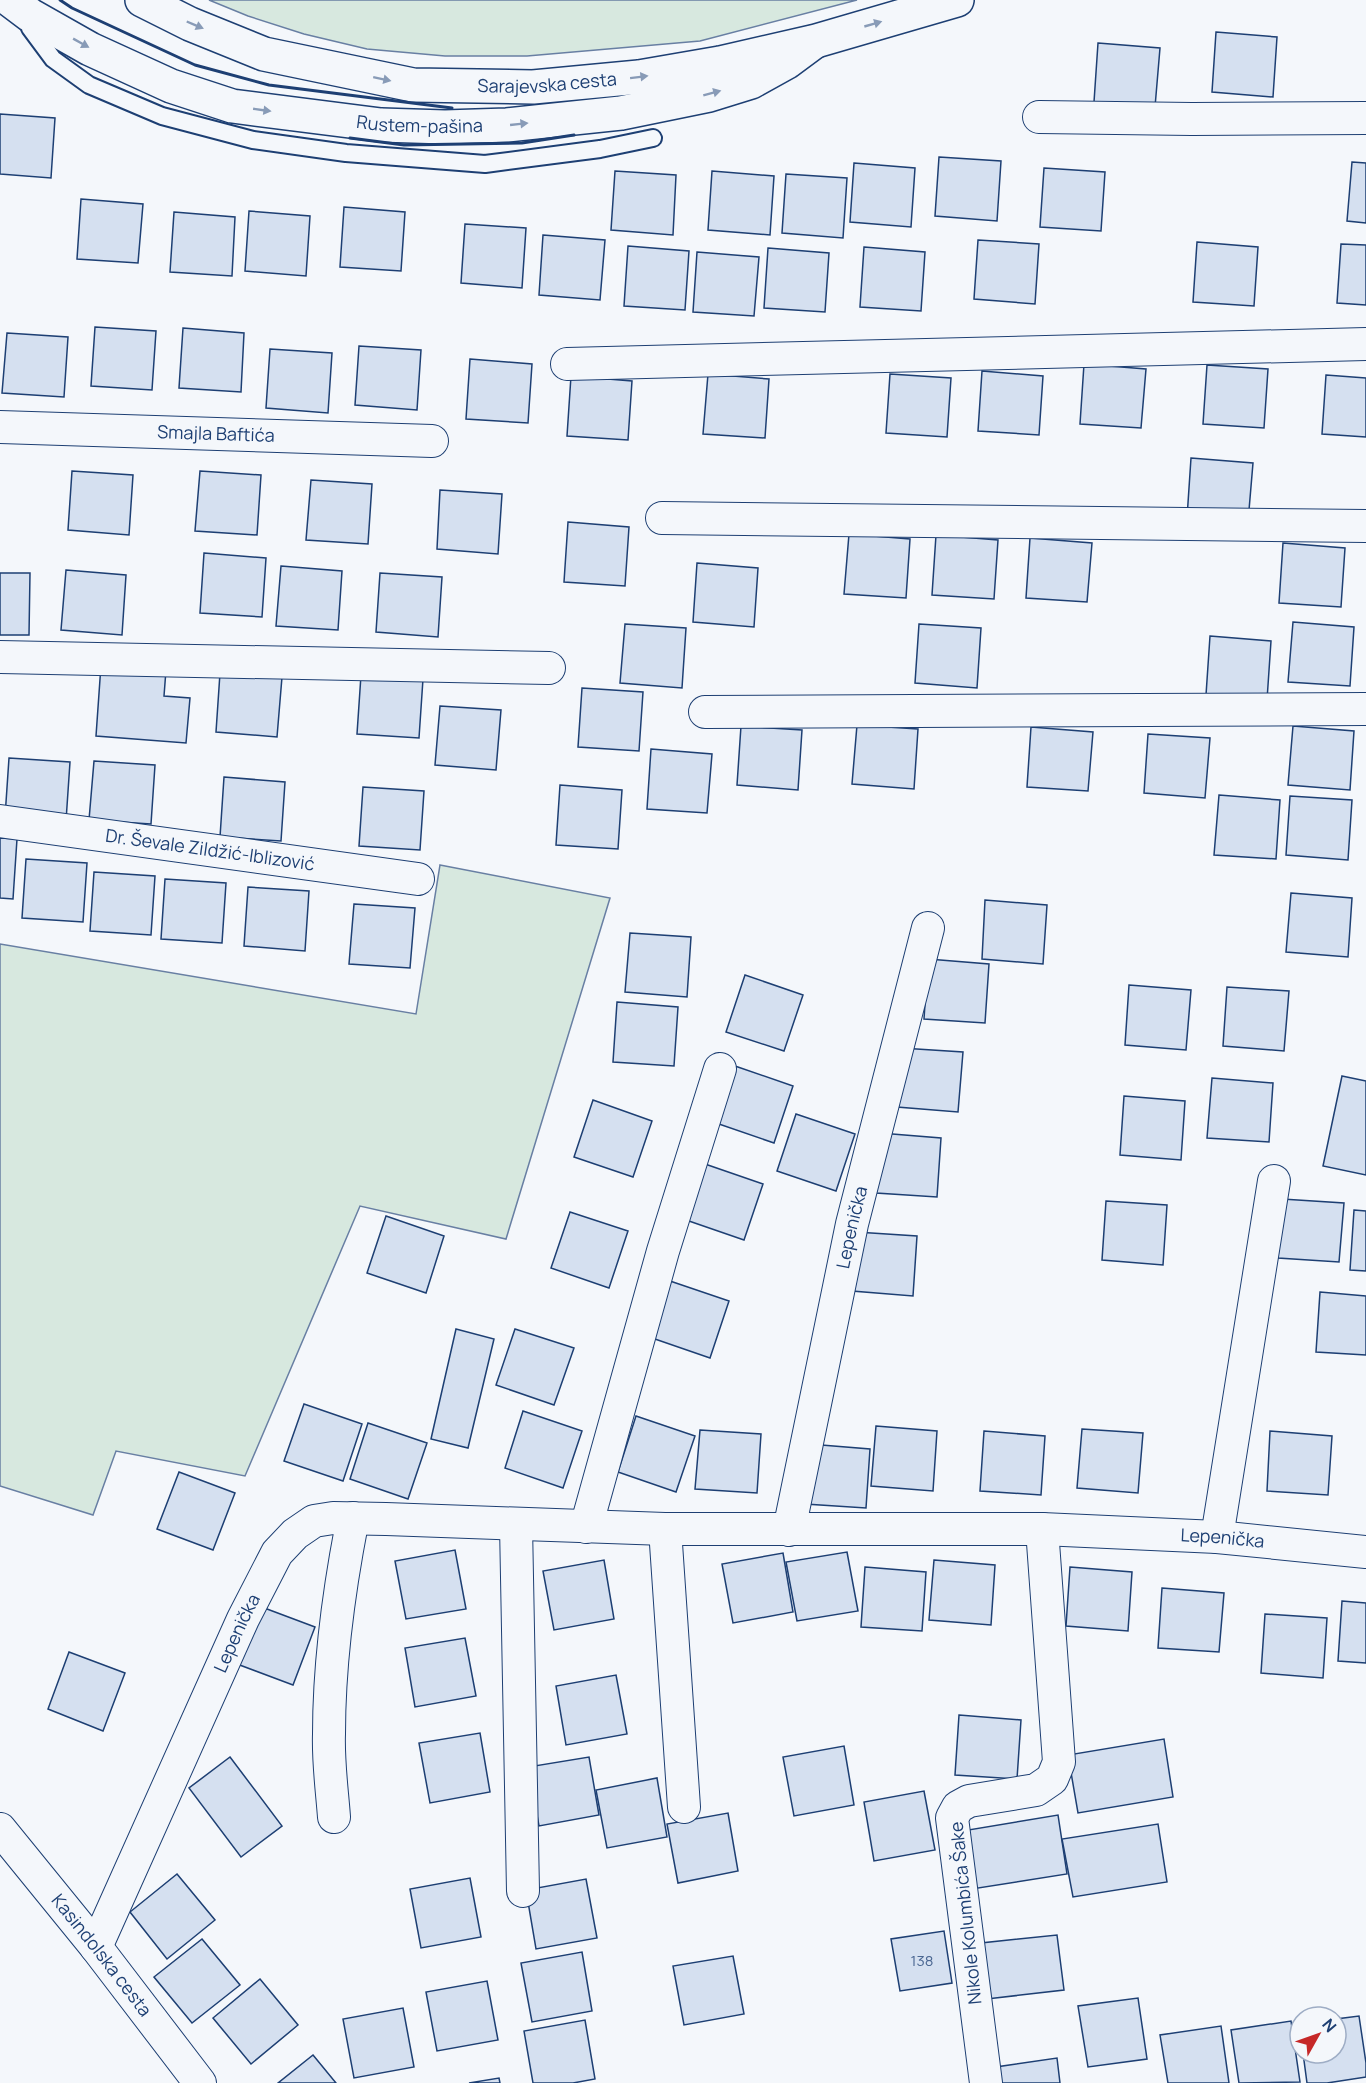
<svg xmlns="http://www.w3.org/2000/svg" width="1366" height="2083" font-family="Manrope,sans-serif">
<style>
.green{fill:#d7e8df;stroke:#687fa3;stroke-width:1.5}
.building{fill:#d5e0f0;stroke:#1d3f73;stroke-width:1.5}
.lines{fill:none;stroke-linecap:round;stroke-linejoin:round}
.lane-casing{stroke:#1d3f73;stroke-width:20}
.street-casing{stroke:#1d3f73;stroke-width:34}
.secondary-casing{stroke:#1d3f73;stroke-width:36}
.primary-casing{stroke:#1d3f73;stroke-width:36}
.lane{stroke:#f4f7fb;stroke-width:16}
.street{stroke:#f4f7fb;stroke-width:32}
.secondary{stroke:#f4f7fb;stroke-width:33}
.primary{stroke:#f4f7fb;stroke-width:33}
.wall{stroke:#1d3f73;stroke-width:3}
.oneway{fill:#889bb7}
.labels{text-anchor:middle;stroke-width:4.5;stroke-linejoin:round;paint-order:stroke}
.number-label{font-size:15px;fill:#4b6792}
.street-label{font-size:18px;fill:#1d3f73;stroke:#f4f7fb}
</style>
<rect width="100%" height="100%" fill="#f4f7fb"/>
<g class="green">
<polygon points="209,0 857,0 700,41 527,56 445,56 367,49 304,34 248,16"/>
<polygon points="440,865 610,898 506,1239 360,1206 245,1476 116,1451 93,1515 0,1486 0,944 416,1014"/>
</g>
<g class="building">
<polygon points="1216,32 1277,37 1273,97 1212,92"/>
<polygon points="1098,43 1160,48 1155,107 1094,102"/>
<polygon points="0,114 55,118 51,178 0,174"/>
<polygon points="939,157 1001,161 997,221 935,216"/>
<polygon points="1352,162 1366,163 1366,223 1347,221"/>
<polygon points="854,163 915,168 911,227 850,222"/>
<polygon points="1044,168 1105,172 1101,231 1040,227"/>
<polygon points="615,171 676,175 673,235 611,230"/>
<polygon points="712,171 774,176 770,235 708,230"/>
<polygon points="786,174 847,178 843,238 782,233"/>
<polygon points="81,199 143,204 138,263 77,259"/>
<polygon points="344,207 405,212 401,271 340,267"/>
<polygon points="249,211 310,216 306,276 245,271"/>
<polygon points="174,212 235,217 232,276 170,272"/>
<polygon points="465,224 526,228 522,288 461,283"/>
<polygon points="543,235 605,240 600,300 539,295"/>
<polygon points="978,240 1039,244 1035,304 974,299"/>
<polygon points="1197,242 1258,247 1254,306 1193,302"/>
<polygon points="1341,244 1366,245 1366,305 1337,303"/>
<polygon points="628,246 689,251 685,310 624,306"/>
<polygon points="864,247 925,252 921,311 860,307"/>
<polygon points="768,248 829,253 825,312 764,308"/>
<polygon points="697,252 759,257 754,316 693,312"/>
<polygon points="95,327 156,331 152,390 91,386"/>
<polygon points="183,328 244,333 241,392 179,388"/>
<polygon points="7,333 68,337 64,397 2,393"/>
<polygon points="359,346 421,350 417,410 355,405"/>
<polygon points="270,349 332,353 328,413 266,408"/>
<polygon points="470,359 532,364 528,423 466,419"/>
<polygon points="1084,364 1146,369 1141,428 1080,424"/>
<polygon points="1207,365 1268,369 1264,428 1203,424"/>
<polygon points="982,371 1043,376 1039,435 978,431"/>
<polygon points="708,374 769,379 765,438 703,434"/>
<polygon points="890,374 951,378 947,437 886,433"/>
<polygon points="1326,375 1366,378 1366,437 1322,434"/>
<polygon points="571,376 632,381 628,440 567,436"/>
<polygon points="1191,458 1253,463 1248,522 1187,518"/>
<polygon points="72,471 133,475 129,535 68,530"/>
<polygon points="200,471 261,475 257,535 195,531"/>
<polygon points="311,480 372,484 368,544 306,540"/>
<polygon points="440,490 502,494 498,554 437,549"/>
<polygon points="568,522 629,527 625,586 564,582"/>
<polygon points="849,534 910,539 906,598 844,594"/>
<polygon points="936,535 998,540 994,599 932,595"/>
<polygon points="1030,538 1092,543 1087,602 1026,598"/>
<polygon points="1283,543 1345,548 1341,607 1279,603"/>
<polygon points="204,553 266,558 262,617 200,613"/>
<polygon points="697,563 758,568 754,627 693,622"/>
<polygon points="281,566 342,571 338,630 276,626"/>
<polygon points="66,570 126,575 122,635 61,630"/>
<polygon points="0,573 30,573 29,635 0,635"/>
<polygon points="380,573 442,577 438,637 376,632"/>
<polygon points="1293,622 1354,627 1350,686 1288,682"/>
<polygon points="625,624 686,628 682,688 620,683"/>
<polygon points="919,624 981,628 977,688 915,683"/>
<polygon points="1210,636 1271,641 1267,700 1206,695"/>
<polygon points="101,665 166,670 164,696 190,698 186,743 96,736"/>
<polygon points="220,673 282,677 277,737 216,732"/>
<polygon points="361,675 423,679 419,738 357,734"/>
<polygon points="582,688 643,692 639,751 578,747"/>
<polygon points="440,706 501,710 496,770 435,765"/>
<polygon points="857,725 918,729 914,789 852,784"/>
<polygon points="741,726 802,730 798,790 737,785"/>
<polygon points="1293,726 1354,731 1350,790 1288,785"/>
<polygon points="1031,727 1093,732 1088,791 1027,787"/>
<polygon points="1148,734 1210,738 1205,798 1144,793"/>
<polygon points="651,749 712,754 707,813 647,809"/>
<polygon points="9,758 70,762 66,821 5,817"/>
<polygon points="94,761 155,765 151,824 89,820"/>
<polygon points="224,777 285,782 281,841 220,837"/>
<polygon points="560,785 622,790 618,849 556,845"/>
<polygon points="363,787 424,791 420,850 359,846"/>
<polygon points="1219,795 1280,800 1276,859 1214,855"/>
<polygon points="1290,796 1352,800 1348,860 1286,855"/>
<polygon points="0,838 17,839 13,899 0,898"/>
<polygon points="26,859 87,863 83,922 22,918"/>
<polygon points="94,872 155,876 151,935 90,931"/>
<polygon points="165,879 226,883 222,943 161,939"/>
<polygon points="248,887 309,891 305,951 244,946"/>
<polygon points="1291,893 1352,898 1348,957 1286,952"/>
<polygon points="985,900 1047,905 1043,964 982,959"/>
<polygon points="354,904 415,908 410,968 349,964"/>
<polygon points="630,933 691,937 687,997 625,992"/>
<polygon points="928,959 989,964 985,1023 924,1019"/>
<polygon points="745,975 803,995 784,1051 726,1032"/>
<polygon points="1129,985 1191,990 1186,1050 1125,1045"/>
<polygon points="1227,987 1289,991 1284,1051 1223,1046"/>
<polygon points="617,1002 678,1007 674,1066 613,1062"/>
<polygon points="901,1048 963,1052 958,1112 897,1107"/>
<polygon points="735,1066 793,1086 774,1143 716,1123"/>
<polygon points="1342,1076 1366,1081 1366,1175 1323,1166"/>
<polygon points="1212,1078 1273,1083 1269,1142 1207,1138"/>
<polygon points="1124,1096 1185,1101 1181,1160 1120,1155"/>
<polygon points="593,1100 652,1121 633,1177 574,1157"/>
<polygon points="796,1114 855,1134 836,1191 777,1171"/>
<polygon points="880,1133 941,1138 937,1197 876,1193"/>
<polygon points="705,1164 763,1184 744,1240 686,1220"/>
<polygon points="1282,1199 1344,1203 1339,1262 1278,1258"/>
<polygon points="1106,1201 1167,1205 1163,1265 1102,1260"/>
<polygon points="1354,1210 1366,1211 1366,1271 1350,1270"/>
<polygon points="570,1212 628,1231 609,1288 551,1268"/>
<polygon points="386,1216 444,1236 426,1293 367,1273"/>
<polygon points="856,1232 917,1236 913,1296 852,1291"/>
<polygon points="670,1281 729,1301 710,1358 652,1338"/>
<polygon points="1320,1292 1366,1296 1366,1355 1316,1352"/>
<polygon points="456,1329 494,1339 468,1448 431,1439"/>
<polygon points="515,1329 574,1348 554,1405 496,1385"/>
<polygon points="304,1404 362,1424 343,1481 284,1461"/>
<polygon points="523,1411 582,1431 563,1488 505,1468"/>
<polygon points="636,1416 695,1436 676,1492 618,1472"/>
<polygon points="368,1423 427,1443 408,1499 350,1479"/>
<polygon points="876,1426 937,1431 933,1491 871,1486"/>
<polygon points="1082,1429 1143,1433 1138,1493 1077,1488"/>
<polygon points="700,1430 761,1434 757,1493 695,1489"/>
<polygon points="984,1431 1045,1436 1041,1495 980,1491"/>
<polygon points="1270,1431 1332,1436 1328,1495 1267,1491"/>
<polygon points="809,1444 870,1449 866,1508 805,1504"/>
<polygon points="179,1472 235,1493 213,1550 157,1529"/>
<polygon points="455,1550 466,1609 406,1619 395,1561"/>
<polygon points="847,1552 858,1611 797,1621 786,1562"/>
<polygon points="783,1553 793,1612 733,1623 722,1564"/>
<polygon points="604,1560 614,1619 554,1630 543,1571"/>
<polygon points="934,1560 995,1565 991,1625 929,1620"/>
<polygon points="865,1567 926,1572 922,1631 861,1627"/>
<polygon points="1070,1567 1132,1572 1128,1631 1066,1626"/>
<polygon points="1162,1588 1224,1593 1219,1652 1158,1648"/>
<polygon points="1342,1601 1366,1603 1366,1663 1338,1661"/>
<polygon points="259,1606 315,1627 293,1685 237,1664"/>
<polygon points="1265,1614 1327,1618 1323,1678 1261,1673"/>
<polygon points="465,1638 476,1696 415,1707 405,1648"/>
<polygon points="69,1652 125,1673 103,1731 48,1709"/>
<polygon points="616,1675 627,1734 566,1745 556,1686"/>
<polygon points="959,1715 1021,1720 1017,1779 955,1775"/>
<polygon points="480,1733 490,1792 430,1803 419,1743"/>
<polygon points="1164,1739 1173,1797 1078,1813 1068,1755"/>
<polygon points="844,1746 854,1805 794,1816 783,1757"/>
<polygon points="230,1757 282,1826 241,1857 189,1788"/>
<polygon points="589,1757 599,1815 539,1826 528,1767"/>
<polygon points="657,1778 667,1837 607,1848 596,1790"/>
<polygon points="924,1791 935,1850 874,1861 864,1802"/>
<polygon points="728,1813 738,1871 678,1883 667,1824"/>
<polygon points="1058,1815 1067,1874 972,1889 962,1831"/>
<polygon points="1158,1824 1167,1882 1073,1897 1062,1839"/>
<polygon points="177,1874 215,1920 167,1959 130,1912"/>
<polygon points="470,1878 481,1937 421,1948 410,1889"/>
<polygon points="586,1879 597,1938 536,1949 526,1890"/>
<polygon points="944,1931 952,1983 900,1991 891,1939"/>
<polygon points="1057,1935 1064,1990 987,1999 981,1943"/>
<polygon points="202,1939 240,1985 192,2023 154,1977"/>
<polygon points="582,1952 592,2011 532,2022 521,1963"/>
<polygon points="733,1956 744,2014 684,2025 673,1966"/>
<polygon points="260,1979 298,2025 251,2064 213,2018"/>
<polygon points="487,1981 498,2040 437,2051 426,1992"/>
<polygon points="1138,1998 1147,2059 1088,2067 1078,2006"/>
<polygon points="403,2008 414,2067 354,2078 343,2019"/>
<polygon points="1359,2016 1366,2063 1366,2077 1327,2083 1307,2083 1303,2053 1336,2053 1336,2019"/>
<polygon points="585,2020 595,2079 573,2083 533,2083 524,2031"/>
<polygon points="1291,2021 1300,2082 1239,2083 1231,2030"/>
<polygon points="1221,2026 1229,2083 1168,2083 1160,2035"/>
<polygon points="313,2055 336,2083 278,2083"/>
<polygon points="1057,2058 1060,2083 999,2083 996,2067"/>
<polygon points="499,2078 500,2083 469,2083"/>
</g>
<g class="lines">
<defs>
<polyline id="lane" points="30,18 30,28 53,59 89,85 162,116 253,140 346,153 485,164 600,149 653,138"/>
<g id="street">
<polyline points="1039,117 1192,119 1366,118"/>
<polyline points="567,364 1366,344"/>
<path id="s1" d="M 0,427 L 432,441"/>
<polyline points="662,518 1366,526"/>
<polyline points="0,657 549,668"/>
<polyline points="705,712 1366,709"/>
<path id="s2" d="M 0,821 L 418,879"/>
<polyline points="516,1525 523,1891"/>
<polyline points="586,1527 663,1251 720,1069"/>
<polyline points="665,1529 684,1807"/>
<path id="s3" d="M 789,1530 L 852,1224 L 928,928"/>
<polyline points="1217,1537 1274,1181"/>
<path d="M 334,1817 C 332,1790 328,1762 329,1734 C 329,1662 339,1589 353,1518"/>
<path id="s4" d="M 0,1829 L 96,1947 L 200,2083"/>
<path id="s5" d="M 96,1947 L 243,1619 L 277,1553 L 295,1534 L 314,1521 L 333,1518 L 386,1519 L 665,1529 L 1042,1529 L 1217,1537 L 1366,1552"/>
<polyline points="986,2083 952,1818 958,1807 969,1801 1036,1790 1052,1779 1059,1762 1042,1529"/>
</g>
<g id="secondary">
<path id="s6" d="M 10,0 L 30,15 L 90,49 L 171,86 L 232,106 L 381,125 L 445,127 L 507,125 L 621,113 L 709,95 L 751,82 L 787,62 L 814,42"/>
</g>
<g id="primary">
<path id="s7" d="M 142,0 L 190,24 L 264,54 L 413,85 L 533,87 L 639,77 L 720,63 L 816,41 L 957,0"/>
</g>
</defs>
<use href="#lane" class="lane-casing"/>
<use href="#street" class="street-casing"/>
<use href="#secondary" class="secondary-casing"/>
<use href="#primary" class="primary-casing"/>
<use href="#lane" class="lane"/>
<use href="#street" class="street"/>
<use href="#secondary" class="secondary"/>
<use href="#primary" class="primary"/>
<g class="wall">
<polyline points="60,0 72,8 195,65 269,85 452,108"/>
<polyline points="350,138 404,145 522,143 574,135"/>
</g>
</g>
<defs><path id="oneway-solid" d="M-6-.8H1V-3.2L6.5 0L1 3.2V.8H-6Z" transform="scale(1.5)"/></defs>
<g class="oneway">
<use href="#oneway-solid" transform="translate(873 24) rotate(-16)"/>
<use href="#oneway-solid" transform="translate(195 25) rotate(23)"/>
<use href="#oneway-solid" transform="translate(81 43) rotate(29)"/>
<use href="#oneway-solid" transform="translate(639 77) rotate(-7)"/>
<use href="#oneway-solid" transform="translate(382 79) rotate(12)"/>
<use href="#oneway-solid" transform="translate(712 93) rotate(-15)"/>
<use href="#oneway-solid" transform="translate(262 110) rotate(8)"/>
<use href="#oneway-solid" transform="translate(519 124) rotate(-6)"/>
</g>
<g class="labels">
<g class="number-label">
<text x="922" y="1966">138</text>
</g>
<g class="street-label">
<text dy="6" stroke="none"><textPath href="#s7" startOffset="420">Sarajevska cesta</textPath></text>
<text dy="6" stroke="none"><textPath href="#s6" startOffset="436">Rustem-pašina</textPath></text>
<text dy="6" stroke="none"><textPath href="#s1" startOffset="216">Smajla Baftića</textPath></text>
<text dy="6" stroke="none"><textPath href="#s2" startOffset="212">Dr. Ševale Zildžić-Iblizović</textPath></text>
<text dy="6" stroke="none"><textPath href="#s3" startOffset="309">Lepenička</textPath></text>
<text dy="6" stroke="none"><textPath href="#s5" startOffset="1392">Lepenička</textPath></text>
<text dy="6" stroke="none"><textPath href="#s5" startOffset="344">Lepenička</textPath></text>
<text transform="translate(966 1913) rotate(-96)" y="6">Nikole Kolumbića Šake</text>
<text dy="6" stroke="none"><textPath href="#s4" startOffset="162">Kasindolska cesta</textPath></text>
</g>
</g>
<g transform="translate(1318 2035) rotate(50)"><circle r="28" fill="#f4f7fb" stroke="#9eadc5" stroke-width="1.5"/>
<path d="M0-4.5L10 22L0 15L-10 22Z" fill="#c62828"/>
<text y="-9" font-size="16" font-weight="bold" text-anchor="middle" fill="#1d3f73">N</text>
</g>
</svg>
